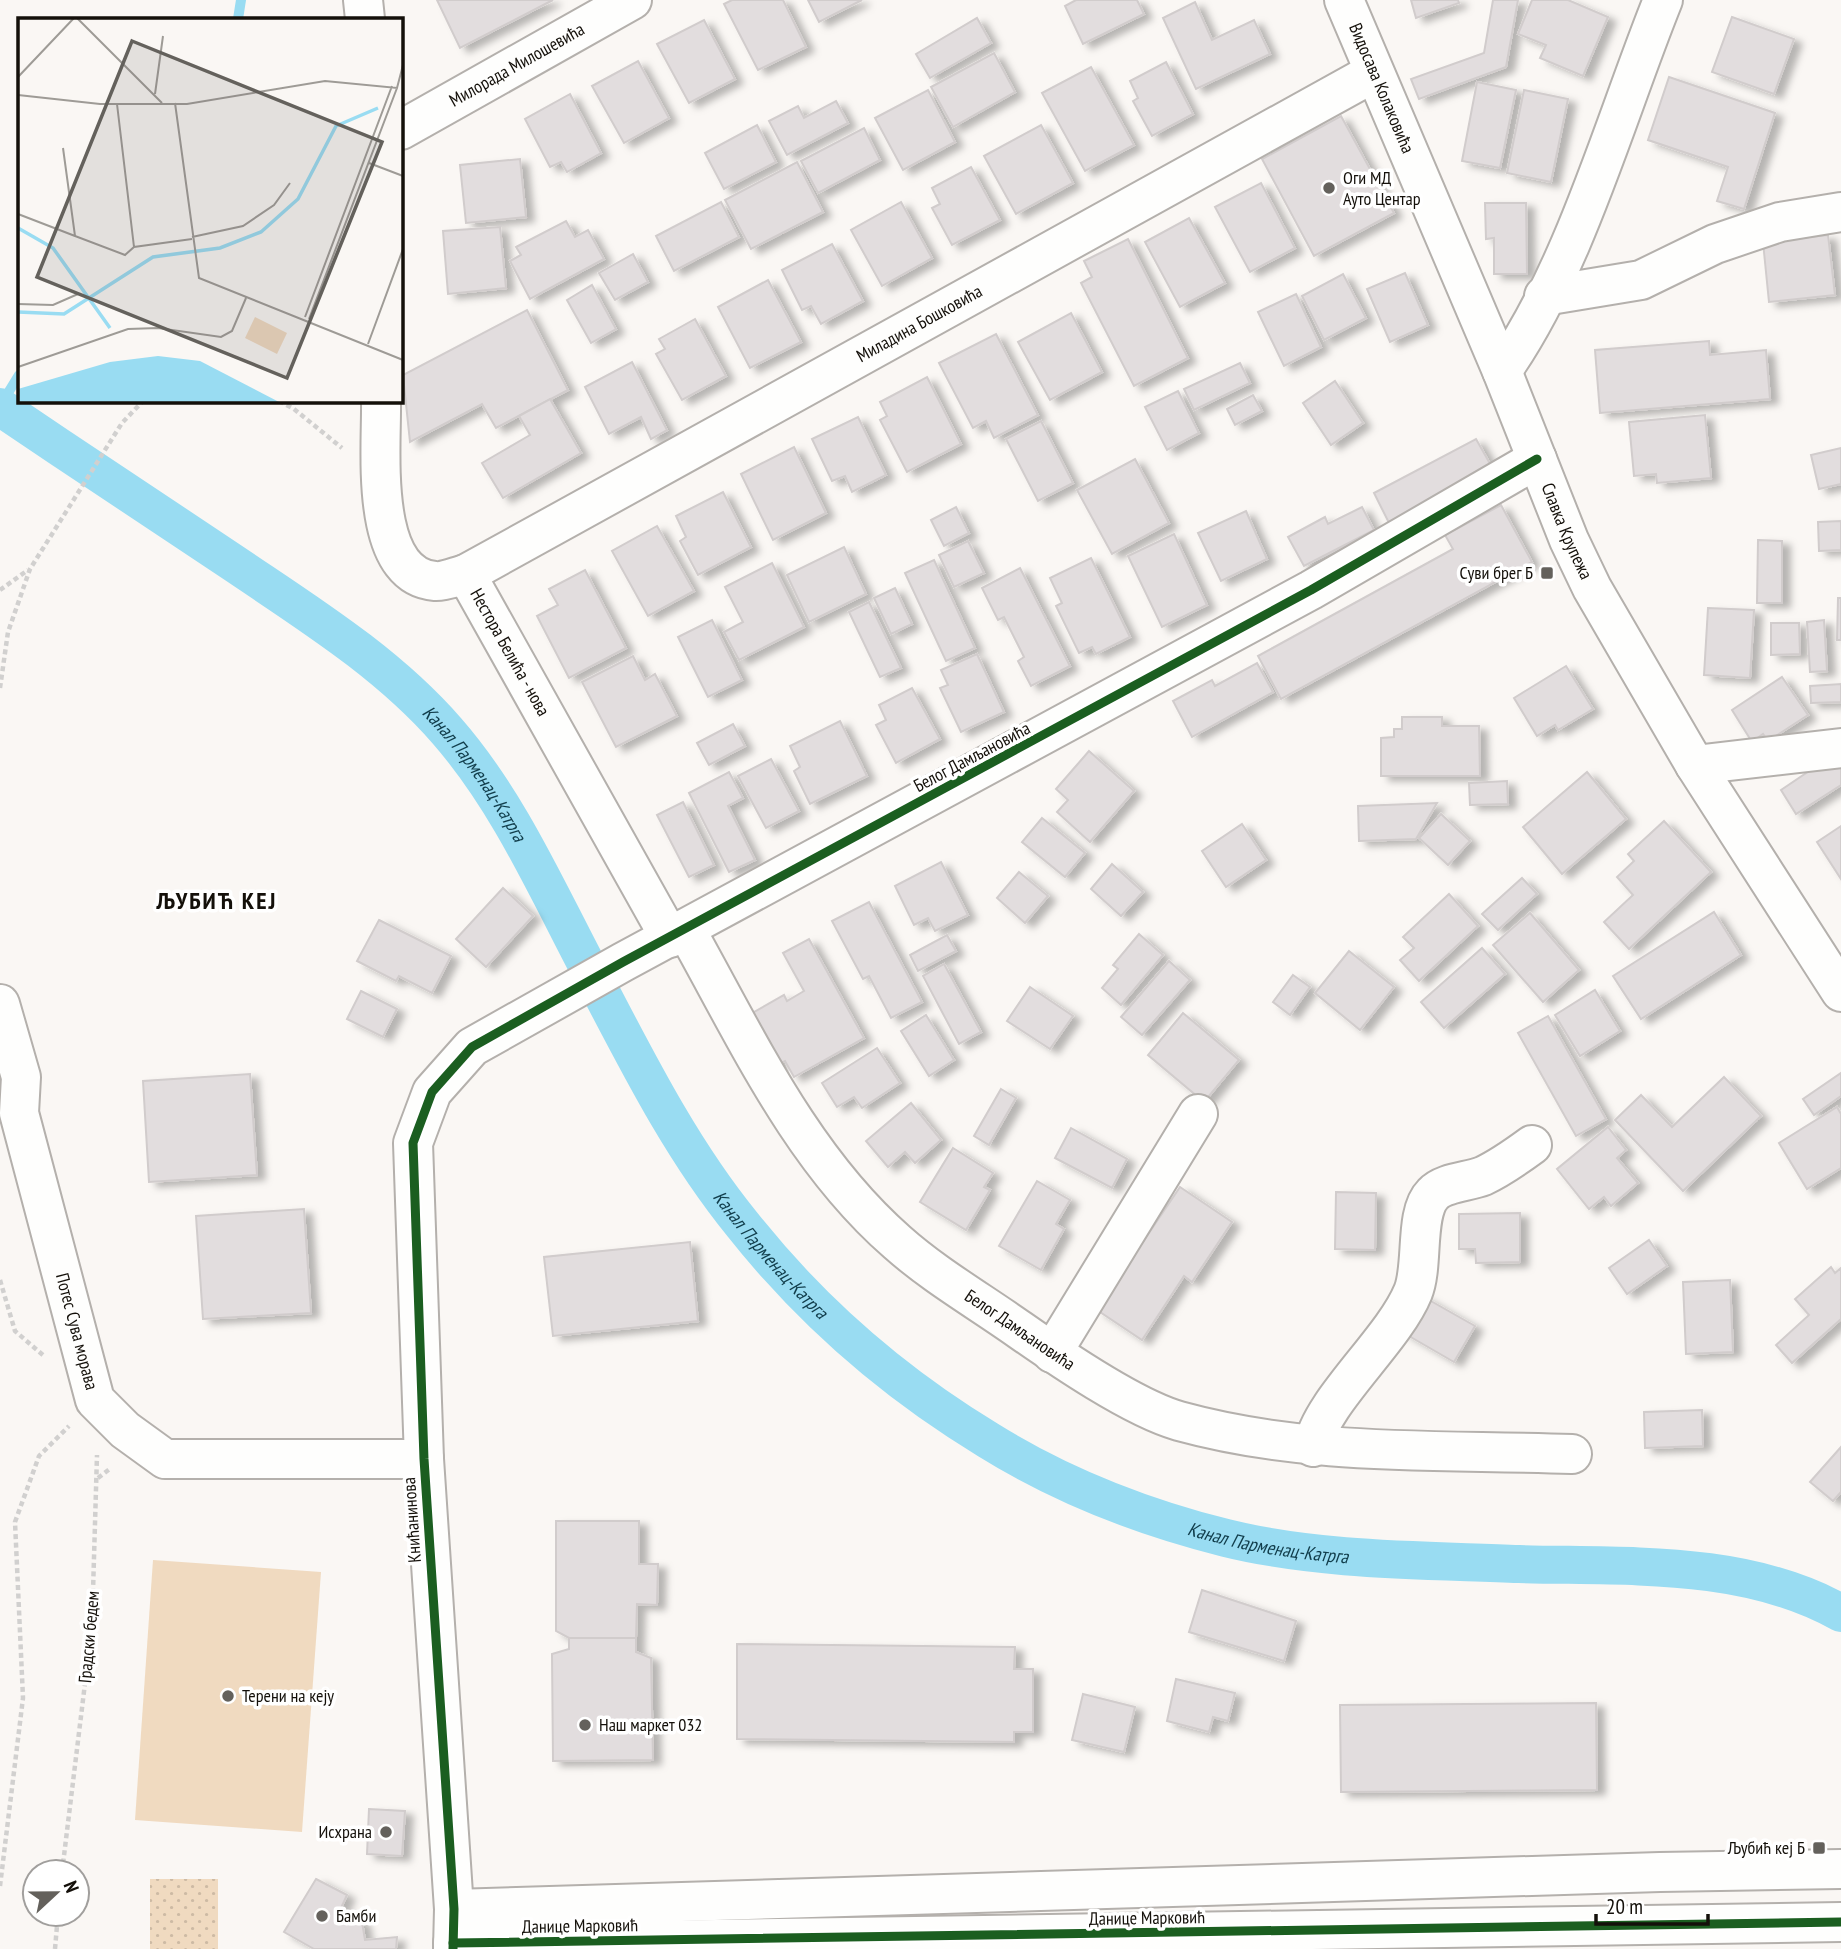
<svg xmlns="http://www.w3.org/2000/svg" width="1841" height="1949" font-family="'PT Sans Narrow',sans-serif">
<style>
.park{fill:url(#park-dots)}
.garden{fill:#f0dac0}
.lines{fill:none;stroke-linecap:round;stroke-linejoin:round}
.stream{stroke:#99dcf2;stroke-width:10}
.canal{stroke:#99dcf2;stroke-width:38}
.building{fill:#e2ddde;stroke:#d1cccc;stroke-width:2;filter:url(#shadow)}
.minor-casing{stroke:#b4b0ac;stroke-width:42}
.path{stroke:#d1d0cf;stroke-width:4.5;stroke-dasharray:5 3.5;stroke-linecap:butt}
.minor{stroke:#fefefd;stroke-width:38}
.cycleway-casing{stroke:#fff;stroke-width:13}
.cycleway{stroke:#1b5e20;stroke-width:9}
.poi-dot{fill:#64615c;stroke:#fff;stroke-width:2.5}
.labels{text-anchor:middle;stroke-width:7;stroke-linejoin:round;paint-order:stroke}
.street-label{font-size:18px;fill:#14100a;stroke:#fff}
.poi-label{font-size:18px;fill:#14100a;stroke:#fff;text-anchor:start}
.water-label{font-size:19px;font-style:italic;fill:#113d4b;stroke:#fff}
.district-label{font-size:24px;font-weight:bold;letter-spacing:2px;fill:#14100a;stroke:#fff}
.inset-river{fill:none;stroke:#99dcf2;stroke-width:3.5}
.inset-road{fill:none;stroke:#9e9b96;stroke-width:2}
.view{fill:#64615c;fill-opacity:0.15;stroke:#64615c;stroke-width:3.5}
.inset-edge{fill:none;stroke:#14100a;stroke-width:3.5}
</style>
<defs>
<pattern id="park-dots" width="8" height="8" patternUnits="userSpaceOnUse" patternTransform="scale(1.75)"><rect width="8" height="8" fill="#f0dac0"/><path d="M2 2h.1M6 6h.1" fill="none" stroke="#cdbaa4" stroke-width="1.8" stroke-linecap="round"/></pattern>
<filter id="shadow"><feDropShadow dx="8" dy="4.5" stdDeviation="3.5" flood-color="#0004"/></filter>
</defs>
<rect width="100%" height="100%" fill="#faf7f4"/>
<rect class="park" x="150" y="1879" width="68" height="70"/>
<polygon class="garden" points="153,1560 321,1572 302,1832 135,1820"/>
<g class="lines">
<g class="stream">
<polyline points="238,19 241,0"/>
<polyline points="0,406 19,375"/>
</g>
<path class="canal" id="s1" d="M 0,407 C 78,460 157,512 235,564 C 309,614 388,663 447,731 C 509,802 547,890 591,973 C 636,1059 680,1148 742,1224 C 810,1310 894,1383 988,1440 C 1062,1486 1142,1517 1226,1538 C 1319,1561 1424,1560 1519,1564 C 1626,1567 1745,1559 1841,1613"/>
</g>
<g class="building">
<polygon points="437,0 553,0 460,48"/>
<polygon points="732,0 783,0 806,47 758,70 724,4"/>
<polygon points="808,0 862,0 819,22"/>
<polygon points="1076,0 1137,0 1144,14 1083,44 1065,6"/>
<polygon points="1411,0 1458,0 1459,3 1416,18"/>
<polygon points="1493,0 1518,0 1506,67 1419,99 1411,79 1484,53"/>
<polygon points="1532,0 1568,0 1608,17 1583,76 1540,58 1546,45 1518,34"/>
<polygon points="1195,2 1212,40 1254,20 1270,54 1196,89 1163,18"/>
<polygon points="1732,17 1794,39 1774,94 1712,72"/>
<polygon points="977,18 991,43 930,78 916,54"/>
<polygon points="704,20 735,79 689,103 657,44"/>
<polygon points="994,53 1015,92 953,127 931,87"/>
<polygon points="638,61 669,118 624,143 592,86"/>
<polygon points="1166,62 1193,114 1152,136 1133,101 1138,98 1130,81"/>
<polygon points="1091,67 1134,145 1085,171 1042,93"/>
<polygon points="1669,77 1775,113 1744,209 1717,201 1728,167 1648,140"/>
<polygon points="1477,82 1516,90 1500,168 1462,161"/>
<polygon points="928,90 955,142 903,170 875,118"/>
<polygon points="1524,90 1568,99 1551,182 1507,173"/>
<polygon points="570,94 601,153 567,172 561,162 550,167 525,119"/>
<polygon points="836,101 848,123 787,155 769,121 798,106 804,118"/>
<polygon points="1341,116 1394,213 1314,256 1262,159"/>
<polygon points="757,125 776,162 724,189 705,153"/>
<polygon points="1041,125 1073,183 1016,214 984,156"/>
<polygon points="864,128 880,160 818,193 801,161"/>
<polygon points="520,159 526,217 466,223 460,165"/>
<polygon points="797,162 823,212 751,249 725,200"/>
<polygon points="971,167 1000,220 952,245 932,208 940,204 932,188"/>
<polygon points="1261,183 1295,248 1250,272 1215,207"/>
<polygon points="721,202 739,237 674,271 656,236"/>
<polygon points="901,202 932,258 882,286 851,230"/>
<polygon points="1485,203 1526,203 1527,274 1494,274 1494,238 1486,239"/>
<polygon points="1189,218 1225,283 1180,307 1145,242"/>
<polygon points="566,221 575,237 588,230 604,259 530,299 510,261 521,255 516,247"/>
<polygon points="500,227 506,288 448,294 443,231"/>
<polygon points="1828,235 1835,295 1769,302 1763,242"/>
<polygon points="1128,239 1188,358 1134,386 1081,283 1092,277 1084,261"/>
<polygon points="832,244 863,301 821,324 811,306 802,310 782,270"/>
<polygon points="633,254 648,282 615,300 599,273"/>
<polygon points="1405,273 1428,325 1390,342 1367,289"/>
<polygon points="1343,274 1366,318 1324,340 1302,296"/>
<polygon points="768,280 801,342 750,368 718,307"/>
<polygon points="592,285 616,329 591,343 567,300"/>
<polygon points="1296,294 1321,347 1284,366 1258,312"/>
<polygon points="527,310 568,390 496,428 482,404 410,442 403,375"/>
<polygon points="1071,313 1102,372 1050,400 1018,342"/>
<polygon points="695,319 726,376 682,400 656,354 665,349 659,339"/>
<polygon points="996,334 1038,415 994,438 986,421 973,428 939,363"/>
<polygon points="1709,341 1710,355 1766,350 1770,399 1600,413 1595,350"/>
<polygon points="632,362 667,430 651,439 641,417 609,434 585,387"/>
<polygon points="1240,363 1250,383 1194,410 1184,389"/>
<polygon points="927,377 961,444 907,472 880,420 887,416 880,402"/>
<polygon points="1335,381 1363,423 1331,445 1303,403"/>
<polygon points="1178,391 1199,433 1167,450 1145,407"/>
<polygon points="1253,395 1262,411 1235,425 1227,409"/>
<polygon points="550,399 581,453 503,498 482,463 530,435 519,416"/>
<polygon points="1705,415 1711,478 1657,483 1656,474 1634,476 1629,422"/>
<polygon points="858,417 886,475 852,492 845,476 832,481 812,439"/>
<polygon points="1041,421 1073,483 1038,501 1006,439"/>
<polygon points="1476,439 1493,469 1389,523 1374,493"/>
<polygon points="794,447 826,513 773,540 741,474"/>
<polygon points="1841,448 1841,484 1819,489 1811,455"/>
<polygon points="1135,459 1169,523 1112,554 1077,490"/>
<polygon points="723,492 751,547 698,575 680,541 686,537 676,516"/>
<polygon points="1501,505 1532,562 1281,699 1258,656 1453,549 1445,535"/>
<polygon points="956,507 969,533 944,546 931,520"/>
<polygon points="1362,507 1374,530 1304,566 1288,537 1325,517 1328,524"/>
<polygon points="1246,511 1267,559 1221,581 1198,533"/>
<polygon points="1841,521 1841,550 1819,551 1818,522"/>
<polygon points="657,526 694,591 648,616 612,551"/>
<polygon points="1174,534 1207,605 1162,627 1128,556"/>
<polygon points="1758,540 1782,541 1782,603 1757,603"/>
<polygon points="968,541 984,573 954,587 939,555"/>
<polygon points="844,547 866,594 809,622 787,575"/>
<polygon points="1091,558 1130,637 1096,654 1092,647 1079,653 1056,606 1062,603 1050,578"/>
<polygon points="934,560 975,648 946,661 905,573"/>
<polygon points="772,563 804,627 739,660 724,632 743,622 725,587"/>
<polygon points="1020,568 1070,666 1031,686 1018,661 1024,657 1004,617 998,620 982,588"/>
<polygon points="585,570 626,648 569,678 537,616 558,605 549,589"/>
<polygon points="895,588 912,624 891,634 874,598"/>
<polygon points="1838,598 1841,598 1841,640 1837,640"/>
<polygon points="869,602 901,668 880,677 849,612"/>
<polygon points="1708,608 1754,610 1750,678 1704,675"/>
<polygon points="712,620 742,680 708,697 678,637"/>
<polygon points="1824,620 1827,671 1810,672 1807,622"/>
<polygon points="1771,623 1799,623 1800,654 1771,655"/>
<polygon points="977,654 1004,712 961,732 940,688 948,685 941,670"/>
<polygon points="633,656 645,680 655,674 677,716 616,747 582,682"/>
<polygon points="1257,663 1273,692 1192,737 1173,701 1212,680 1215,686"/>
<polygon points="1566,666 1593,709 1558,730 1555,725 1537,736 1514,698"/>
<polygon points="1782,677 1808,715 1768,741 1763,734 1752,742 1732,710"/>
<polygon points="1841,684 1841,702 1811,703 1810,686"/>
<polygon points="912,688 940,739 896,763 876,725 886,720 879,705"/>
<polygon points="1402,717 1442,717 1442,726 1479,726 1480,776 1381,776 1381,738 1394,737 1394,729 1402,729"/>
<polygon points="840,721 867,776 810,804 794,771 800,767 790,746"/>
<polygon points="733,724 745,746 709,765 697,743"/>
<polygon points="1089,751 1134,791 1090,842 1057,812 1068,800 1056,789"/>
<polygon points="1833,755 1841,767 1841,785 1796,814 1781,790"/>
<polygon points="771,759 799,811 766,828 738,776"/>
<polygon points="729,772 743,798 728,806 755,860 729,872 689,793"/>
<polygon points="1587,772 1626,819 1562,874 1523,827"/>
<polygon points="1507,781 1508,804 1470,805 1469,783"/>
<polygon points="683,802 714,865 689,877 657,815"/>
<polygon points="1437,803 1416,839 1359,841 1358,806"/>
<polygon points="1441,814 1470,841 1448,865 1419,838"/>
<polygon points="1042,818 1085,853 1065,877 1022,842"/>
<polygon points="1664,821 1711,872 1629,949 1604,922 1633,895 1617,877 1634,861 1628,854"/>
<polygon points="1242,824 1266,860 1226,887 1202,851"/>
<polygon points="1841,826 1841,879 1817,842"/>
<polygon points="941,862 968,915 935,931 928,918 914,925 895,886"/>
<polygon points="1112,864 1143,892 1121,916 1091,889"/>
<polygon points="1019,872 1048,896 1025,923 997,898"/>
<polygon points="1522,878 1537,894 1498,930 1482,914"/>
<polygon points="503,888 533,916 486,967 456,939"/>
<polygon points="1449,894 1478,926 1419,981 1400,960 1414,948 1403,937"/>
<polygon points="869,902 922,1002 891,1018 869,976 863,979 832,921"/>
<polygon points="1714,912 1741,955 1641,1019 1613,976"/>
<polygon points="1530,913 1579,970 1543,1002 1493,945"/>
<polygon points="379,920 451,956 432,993 399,976 396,981 357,961"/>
<polygon points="1139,934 1163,955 1121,1005 1102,988 1118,969 1113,965"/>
<polygon points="947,935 956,951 918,971 910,955"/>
<polygon points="809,939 864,1038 794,1077 785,1061 777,1065 749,1015 784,995 787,1001 804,991 783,953"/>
<polygon points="1482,948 1505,974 1444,1028 1421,1002"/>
<polygon points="1349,951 1394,987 1360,1030 1315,993"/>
<polygon points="1169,961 1190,980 1142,1035 1121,1017"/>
<polygon points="944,964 981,1032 959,1044 923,976"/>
<polygon points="1293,975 1310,987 1290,1015 1273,1002"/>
<polygon points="1030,987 1073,1016 1050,1049 1007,1021"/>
<polygon points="1595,990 1620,1031 1580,1056 1555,1015"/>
<polygon points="361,991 397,1009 383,1037 347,1019"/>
<polygon points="1183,1013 1239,1060 1204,1102 1148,1055"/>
<polygon points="926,1015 954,1060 929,1076 901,1031"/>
<polygon points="1548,1016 1606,1119 1576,1136 1518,1033"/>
<polygon points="877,1048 900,1083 862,1108 854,1097 837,1107 822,1083"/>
<polygon points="1841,1073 1841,1096 1814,1115 1803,1099"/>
<polygon points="250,1074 257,1175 149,1182 143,1081"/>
<polygon points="1724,1077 1761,1116 1683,1191 1615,1120 1641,1095 1672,1127"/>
<polygon points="1001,1089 1016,1098 989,1145 974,1136"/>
<polygon points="911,1103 941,1140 915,1163 905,1152 888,1167 866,1141"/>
<polygon points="1837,1107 1841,1114 1841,1168 1807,1189 1779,1143"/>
<polygon points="1608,1127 1626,1150 1617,1158 1638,1183 1611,1206 1604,1197 1589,1209 1557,1169"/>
<polygon points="1071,1128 1127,1159 1112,1188 1055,1158"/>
<polygon points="953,1148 993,1173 984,1187 990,1190 966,1230 920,1202"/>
<polygon points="1037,1181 1070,1200 1056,1224 1064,1229 1041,1270 999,1246"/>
<polygon points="1180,1187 1232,1222 1192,1282 1184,1276 1142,1340 1097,1310"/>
<polygon points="1336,1192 1376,1193 1375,1250 1335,1249"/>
<polygon points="304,1209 311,1313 203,1319 196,1216"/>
<polygon points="1520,1213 1520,1262 1476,1263 1475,1249 1459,1249 1459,1214"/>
<polygon points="1649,1240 1667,1266 1627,1294 1609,1268"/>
<polygon points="690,1242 698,1321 553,1336 544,1257"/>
<polygon points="1831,1267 1835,1273 1841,1268 1841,1319 1792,1363 1776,1345 1809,1315 1795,1299"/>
<polygon points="1730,1280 1733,1352 1686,1354 1683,1282"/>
<polygon points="1422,1296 1475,1326 1454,1362 1402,1332"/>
<polygon points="1702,1410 1703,1446 1645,1448 1644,1412"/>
<polygon points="1841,1447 1841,1492 1833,1501 1810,1482"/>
<polygon points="556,1521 639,1521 639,1564 658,1564 657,1605 637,1604 636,1638 569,1638 556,1631"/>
<polygon points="1202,1590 1296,1621 1284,1661 1189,1632"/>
<polygon points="569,1638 636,1638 636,1652 651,1658 653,1760 553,1761 552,1654 569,1649"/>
<polygon points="737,1644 1015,1647 1014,1669 1033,1669 1033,1732 1014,1732 1014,1742 737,1739"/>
<polygon points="1176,1679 1235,1693 1228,1721 1213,1717 1209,1732 1167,1721"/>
<polygon points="1083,1694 1135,1707 1124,1752 1072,1740"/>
<polygon points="1596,1703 1597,1790 1341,1792 1340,1705"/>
<polygon points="369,1809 405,1811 402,1856 367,1854"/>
<polygon points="316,1879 347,1895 340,1910 362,1922 365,1940 397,1937 396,1949 314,1949 284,1932"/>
</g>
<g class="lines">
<defs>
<g id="minor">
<polyline points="363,0 365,19"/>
<path id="s2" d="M 1344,0 L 1502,371 L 1569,540 L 1592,588 L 1695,765 L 1841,992"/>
<path id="s3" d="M 401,130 L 632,0"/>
<polyline points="1544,296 1641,280 1715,244 1780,222 1841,212"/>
<path d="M 1502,371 C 1575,267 1615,119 1663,0"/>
<path id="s4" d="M 381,401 C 382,447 368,576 435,581 C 444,582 457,576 466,574 L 670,938"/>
<path id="s5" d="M 466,574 L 1373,73"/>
<polyline points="1695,765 1841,748"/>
<path id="s6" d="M 686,930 C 747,1039 801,1158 897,1242 C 934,1275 979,1301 1020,1330 C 1060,1358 1133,1408 1179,1421 C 1310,1457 1439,1449 1572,1454"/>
<path id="s7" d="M 0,1004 L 21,1077 L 19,1113 L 95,1400 L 125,1430 L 165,1459 L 424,1459"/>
<polyline points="1052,1353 1198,1114"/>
<path d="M 1313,1447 C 1320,1402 1393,1341 1413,1292 C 1424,1265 1414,1213 1433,1194 C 1444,1182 1468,1182 1483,1176 C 1500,1168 1517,1156 1532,1145"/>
<polyline points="454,1909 1660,1872 1841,1869"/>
<polyline points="453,1943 1841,1922"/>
<polyline points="453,1949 454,1909 424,1459 413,1143 432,1092 472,1047 623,962 1311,590 1537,459"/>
</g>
</defs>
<use href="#minor" class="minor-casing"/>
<g class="path">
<polyline points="279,401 294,409 342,448"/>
<polyline points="0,590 28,570"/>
<polyline points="0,688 8,632 30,569 122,423 143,401"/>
<polyline points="0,1280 15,1331 44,1356"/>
<polyline points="98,1478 111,1468"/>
<polyline points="62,1872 92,1626 97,1455"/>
<polyline points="0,1886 23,1698 15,1522 39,1456 69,1426"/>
<polyline points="55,1949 58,1914"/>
</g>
<use href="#minor" class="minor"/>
<defs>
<g id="cycleway">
<polyline points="453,1943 1841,1922"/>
<polyline points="453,1949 454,1909 424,1459 413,1143 432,1092 472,1047 623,962 1311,590 1537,459"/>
</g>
</defs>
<use href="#cycleway" class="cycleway-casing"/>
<use href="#cycleway" class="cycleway"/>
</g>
<g class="poi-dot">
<circle cx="1329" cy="188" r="7"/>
<rect x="1540" y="566" width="14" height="14" rx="3.5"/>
<circle cx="228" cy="1696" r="7"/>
<circle cx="585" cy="1725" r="7"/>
<circle cx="386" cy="1832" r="7"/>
<rect x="1812" y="1841" width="14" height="14" rx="3.5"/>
<circle cx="322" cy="1916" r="7"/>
</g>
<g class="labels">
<g class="street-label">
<text dy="6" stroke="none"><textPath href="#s3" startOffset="133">Милорада Милошевића</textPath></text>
<text dy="6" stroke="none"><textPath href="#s2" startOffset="96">Видосава Колаковића</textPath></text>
<text dy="6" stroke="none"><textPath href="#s5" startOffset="518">Миладина Бошковића</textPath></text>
<text dy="6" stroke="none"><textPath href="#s2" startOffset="576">Славка Крупежа</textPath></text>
<text dy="6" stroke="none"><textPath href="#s4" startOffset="326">Нестора Белића - нова</textPath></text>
<text transform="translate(972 757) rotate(-28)" y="6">Белог Дамљановића</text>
<text dy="6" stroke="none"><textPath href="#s6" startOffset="530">Белог Дамљановића</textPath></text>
<text dy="6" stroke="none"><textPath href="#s7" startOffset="338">Потес Сува морава</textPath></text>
<text transform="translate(412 1520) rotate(-94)" y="6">Книћанинова</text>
<text transform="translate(89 1637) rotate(-85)" y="6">Градски бедем</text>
<text transform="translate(1147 1918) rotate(-1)" y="6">Данице Марковић</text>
<text transform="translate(580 1926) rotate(-1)" y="6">Данице Марковић</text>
</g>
<g class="poi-label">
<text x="1343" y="184">Оги МД<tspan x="1343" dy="21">Ауто Центар</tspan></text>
<text x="1533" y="579" text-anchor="end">Суви брег Б</text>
<text x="242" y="1702">Терени на кеју</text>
<text x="599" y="1731">Наш маркет 032</text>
<text x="372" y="1838" text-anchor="end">Исхрана</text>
<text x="1805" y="1854" text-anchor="end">Љубић кеј Б</text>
<text x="336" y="1922">Бамби</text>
</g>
<g class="water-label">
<text dy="7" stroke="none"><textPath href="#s1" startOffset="604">Канал Парменац-Катрга</textPath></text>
<text dy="7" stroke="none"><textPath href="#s1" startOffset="1171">Канал Парменац-Катрга</textPath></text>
<text dy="7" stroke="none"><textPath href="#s1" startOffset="1759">Канал Парменац-Катрга</textPath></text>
</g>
<g class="district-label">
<text x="217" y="909">ЉУБИЋ КЕЈ</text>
</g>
</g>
<g transform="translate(18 18)">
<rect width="385" height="385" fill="#faf7f4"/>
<path d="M 237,299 L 269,315 L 259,336 L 227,320 Z" fill="#f0dac0"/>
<path d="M 140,338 L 182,343 L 263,385 L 0,385 L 0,371 L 92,344 Z" fill="#99dcf2"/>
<path class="inset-river" d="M 0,210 L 35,230 L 92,310M 0,294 L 46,296 L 135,239 L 202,230 L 243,214 L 280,181 L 318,108 L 360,90"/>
<path class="inset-road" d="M 59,0 L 144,85M 0,59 L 56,0M 137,76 L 145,18M 0,77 L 82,86 L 169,86 L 307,63 L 379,70 L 385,47M 157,85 L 181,260 L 385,342M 99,86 L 116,229M 45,130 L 57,218 L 107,237 L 116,229 L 174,221M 351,145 L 385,158M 0,196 L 57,218M 174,219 L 225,208 L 256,187 L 272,165M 0,286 L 35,287 L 60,276M 287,299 L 374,68M 291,301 L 379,70M 350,326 L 385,231M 0,349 L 110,311 L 140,310 L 203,319 L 214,313 L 228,280"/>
<path class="view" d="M 114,23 L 364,124 L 269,360 L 19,259 Z"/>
<rect width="385" height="385" class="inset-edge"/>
</g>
<g transform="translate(56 1893) rotate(68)"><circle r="33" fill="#ffffff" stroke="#a19f9d" stroke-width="2"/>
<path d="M0-5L12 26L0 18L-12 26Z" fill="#64615c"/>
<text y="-10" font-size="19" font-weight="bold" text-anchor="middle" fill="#14100a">N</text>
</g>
<path d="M1596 1914v10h112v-10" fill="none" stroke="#14100a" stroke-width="3.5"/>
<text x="1606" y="1914" font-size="21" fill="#14100a" stroke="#ffffff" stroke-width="5" paint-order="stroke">20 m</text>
</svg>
